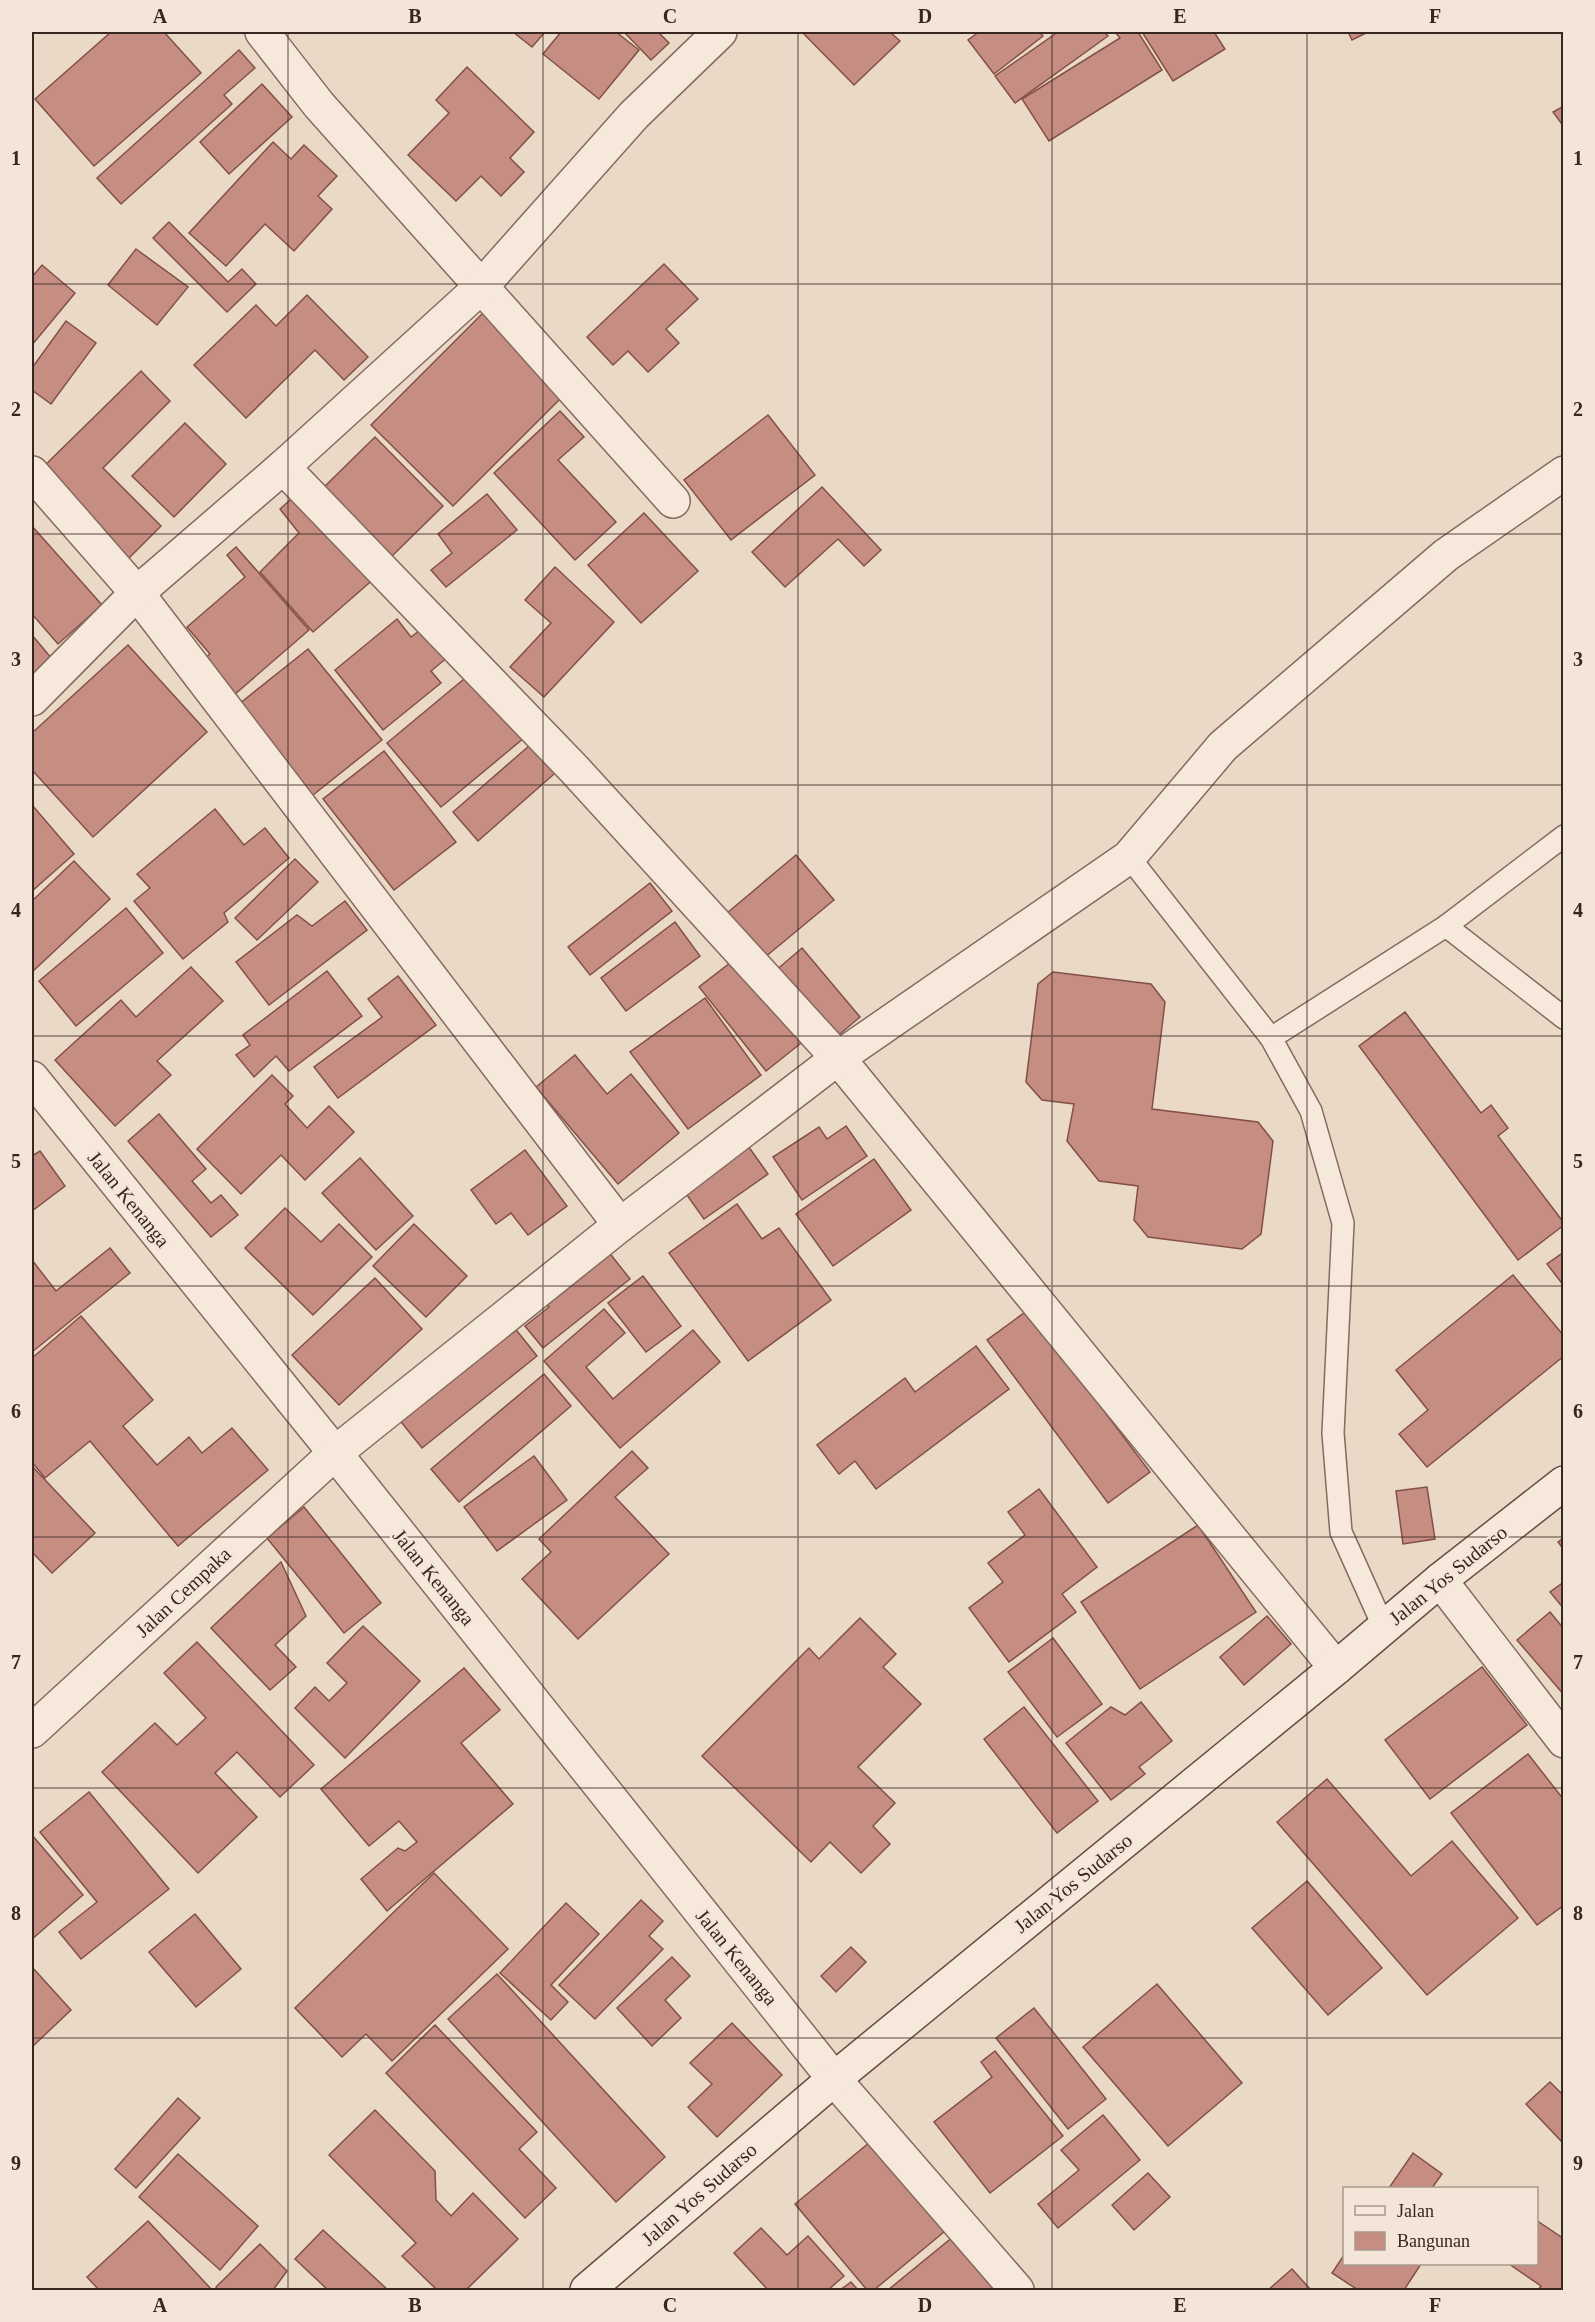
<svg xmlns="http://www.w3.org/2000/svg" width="1595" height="2322" font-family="Georgia,serif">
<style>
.building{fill:#c68e82;stroke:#835047;stroke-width:1.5}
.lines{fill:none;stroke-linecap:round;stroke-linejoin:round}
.lane-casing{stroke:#866a5f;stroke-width:24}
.street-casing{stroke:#866a5f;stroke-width:36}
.secondary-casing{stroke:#684c42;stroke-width:36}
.lane{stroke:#f6e8db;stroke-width:21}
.street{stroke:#f6e8db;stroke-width:33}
.secondary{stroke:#f6e8db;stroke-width:33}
.grid{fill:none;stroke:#372721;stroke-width:1.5;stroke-opacity:0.55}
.labels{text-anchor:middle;stroke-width:5;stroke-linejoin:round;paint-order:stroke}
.street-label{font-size:20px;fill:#372721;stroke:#f3e5d7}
.neatline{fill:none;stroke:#372721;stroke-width:2}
.grid-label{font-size:20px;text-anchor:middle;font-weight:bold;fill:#372721}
</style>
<rect width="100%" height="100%" fill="#ebd9c8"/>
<g class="building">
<polygon points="111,32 164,32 201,73 94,166 35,99"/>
<polygon points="513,32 545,32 532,47"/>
<polygon points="561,32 616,32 639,50 599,99 543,54"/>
<polygon points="624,32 658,32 669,43 651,60"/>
<polygon points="802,32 890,32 900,41 854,85"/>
<polygon points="979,32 1039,32 1043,36 994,74 968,40"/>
<polygon points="1058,32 1104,32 1108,36 1015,103 995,76"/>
<polygon points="1115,32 1138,32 1162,70 1049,141 1022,99 1120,38"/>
<polygon points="1142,32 1214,32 1225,49 1173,81"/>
<polygon points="1348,32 1368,32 1352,40"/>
<polygon points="239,50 255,68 224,95 232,104 121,204 97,178"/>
<polygon points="467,67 534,132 510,158 524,172 501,196 481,176 456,201 408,155 449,113 436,100"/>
<polygon points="262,84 292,117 229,174 200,142"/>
<polygon points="1564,106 1564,127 1553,112"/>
<polygon points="273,142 291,159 304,145 337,176 318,196 332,209 294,251 265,224 226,266 189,233"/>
<polygon points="169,222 228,282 242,269 256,284 227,312 153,238"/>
<polygon points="136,249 188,287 157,325 108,285"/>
<polygon points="664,264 698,299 666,329 679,343 648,372 628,351 613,365 587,337"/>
<polygon points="42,265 75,293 32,345 32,277"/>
<polygon points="307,295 368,357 344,380 315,350 246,418 194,365 256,305 276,326"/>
<polygon points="483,313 565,394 453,506 371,425"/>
<polygon points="66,321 96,343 51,404 32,390 32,368"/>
<polygon points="141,371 170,401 103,468 161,526 123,564 34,476"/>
<polygon points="560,411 584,437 558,460 616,522 575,560 494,473"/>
<polygon points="768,415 815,475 731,540 684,480"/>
<polygon points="185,423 226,464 174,517 132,476"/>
<polygon points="375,437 443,506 388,560 320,491"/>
<polygon points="822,487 881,550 864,566 838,539 785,587 752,552"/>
<polygon points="300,491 376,577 313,632 260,572 299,533 280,509"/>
<polygon points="487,494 517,530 446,587 431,570 452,553 438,534"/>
<polygon points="644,513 698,571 641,623 588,565"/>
<polygon points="32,526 102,605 58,644 32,614"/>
<polygon points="236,547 309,630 227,701 196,665 210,654 187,627 245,577 227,555"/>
<polygon points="555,567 614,622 544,697 510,667 551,623 525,600"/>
<polygon points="397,619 411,637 424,627 448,657 431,671 441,683 383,730 335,670"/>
<polygon points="32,635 52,659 32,676"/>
<polygon points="128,645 207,732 93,837 32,770 32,733"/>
<polygon points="308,649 382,740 308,799 234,708"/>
<polygon points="470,674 524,738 441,807 387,743"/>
<polygon points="537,739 562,767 478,841 453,812"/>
<polygon points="384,751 456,842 394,890 323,799"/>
<polygon points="32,805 74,854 32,891"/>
<polygon points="215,809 244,845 265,828 289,858 224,913 228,922 183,959 134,901 150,888 137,874"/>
<polygon points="796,855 834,900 764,958 727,913"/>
<polygon points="295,859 318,882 257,940 235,918"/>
<polygon points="74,861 110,899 32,972 32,901"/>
<polygon points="650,883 672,911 590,975 568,947"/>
<polygon points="345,901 367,930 269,1005 236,962 297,915 312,926"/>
<polygon points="126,908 163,953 76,1026 39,981"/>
<polygon points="675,922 700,956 626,1011 601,978"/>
<polygon points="802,948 860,1017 833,1040 774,972"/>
<polygon points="739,956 805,1040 766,1071 699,987"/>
<polygon points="191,967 223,1001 157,1061 171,1075 115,1126 55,1060 121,1000 136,1017"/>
<polygon points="327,971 362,1016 289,1071 276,1056 254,1077 236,1055 250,1045 243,1035"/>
<polygon points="1053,972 1151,984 1165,1002 1152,1109 1258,1122 1273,1141 1261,1234 1242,1249 1148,1237 1134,1220 1138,1186 1099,1181 1067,1141 1074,1104 1042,1100 1026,1082 1038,984"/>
<polygon points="398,976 436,1025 338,1098 314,1067 382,1017 368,999"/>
<polygon points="705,998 761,1075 688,1129 630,1052"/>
<polygon points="1405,1012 1481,1113 1491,1105 1508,1128 1498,1136 1564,1223 1564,1225 1518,1260 1359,1046"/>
<polygon points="575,1055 607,1094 631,1074 679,1133 618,1184 536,1087"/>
<polygon points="272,1075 293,1096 285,1104 307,1128 329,1106 354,1132 305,1180 281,1155 241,1194 197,1149"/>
<polygon points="159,1114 206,1169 192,1181 211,1203 221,1195 238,1215 211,1237 128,1141"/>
<polygon points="846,1126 867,1156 802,1200 773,1157 819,1127 827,1139"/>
<polygon points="748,1146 768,1174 704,1219 684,1191"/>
<polygon points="525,1150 567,1206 528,1235 511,1213 496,1224 471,1190"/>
<polygon points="40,1151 65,1186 32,1211 32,1156"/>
<polygon points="360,1158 413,1216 376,1250 322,1193"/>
<polygon points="874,1159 911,1210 833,1266 796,1214"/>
<polygon points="737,1204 762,1239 779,1228 831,1300 748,1361 669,1253"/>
<polygon points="285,1208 321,1242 339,1224 372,1257 313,1315 245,1248"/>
<polygon points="414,1224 467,1276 426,1317 373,1266"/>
<polygon points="604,1246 630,1279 543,1348 525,1326 549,1307 541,1297"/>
<polygon points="110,1248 130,1273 32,1352 32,1260 56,1291"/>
<polygon points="1564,1252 1564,1286 1547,1264"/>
<polygon points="1513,1275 1564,1336 1564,1356 1427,1467 1399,1434 1428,1410 1396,1370"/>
<polygon points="643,1276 681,1326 646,1352 608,1303"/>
<polygon points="375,1278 422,1329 339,1405 292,1355"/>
<polygon points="604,1309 625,1333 586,1367 613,1399 693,1330 720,1362 620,1448 544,1361"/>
<polygon points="1028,1310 1150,1472 1108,1503 987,1340"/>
<polygon points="81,1316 153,1400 123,1426 157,1465 189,1437 202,1453 232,1428 268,1470 178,1546 90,1441 45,1478 32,1462 32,1358"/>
<polygon points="513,1326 537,1356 422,1448 398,1418"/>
<polygon points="976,1346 1009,1389 876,1489 855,1461 839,1474 817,1445 905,1378 915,1392"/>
<polygon points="544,1374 571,1406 459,1502 431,1469"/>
<polygon points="632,1451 648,1468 615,1497 669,1554 578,1639 522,1579 551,1552 539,1539"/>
<polygon points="534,1456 567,1500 497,1551 464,1507"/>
<polygon points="32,1466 95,1533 52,1573 32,1552"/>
<polygon points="1427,1487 1435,1539 1403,1544 1396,1491"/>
<polygon points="1039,1489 1097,1567 1062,1594 1076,1612 1009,1662 969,1608 1003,1582 988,1563 1025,1535 1008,1512"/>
<polygon points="304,1507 381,1603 344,1633 267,1538"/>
<polygon points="1198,1525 1256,1612 1140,1689 1081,1602"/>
<polygon points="1564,1538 1564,1550 1558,1542"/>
<polygon points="281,1562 306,1616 275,1645 296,1667 270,1690 211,1628"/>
<polygon points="1564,1582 1564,1609 1550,1592"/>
<polygon points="1550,1612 1564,1629 1564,1695 1517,1640"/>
<polygon points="1267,1616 1291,1644 1244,1685 1220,1657"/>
<polygon points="860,1618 896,1654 883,1667 921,1704 858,1767 895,1803 873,1826 890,1844 861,1873 830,1842 811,1862 702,1756 809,1648 819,1659"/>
<polygon points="363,1626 420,1681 345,1758 295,1708 315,1687 329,1701 347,1683 327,1663"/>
<polygon points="1053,1638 1102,1704 1057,1737 1008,1672"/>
<polygon points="197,1642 314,1765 280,1797 237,1752 215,1773 257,1817 198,1873 102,1772 155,1723 177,1745 206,1718 164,1673"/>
<polygon points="1482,1667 1527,1725 1430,1799 1385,1740"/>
<polygon points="464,1668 500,1710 461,1743 513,1804 387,1911 361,1879 398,1848 405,1851 417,1842 399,1821 369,1846 321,1789"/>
<polygon points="1141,1702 1172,1741 1139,1767 1145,1774 1111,1800 1066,1743 1111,1707 1125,1715"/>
<polygon points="1024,1707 1098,1801 1057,1833 984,1739"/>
<polygon points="1528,1754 1564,1800 1564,1905 1537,1925 1451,1813"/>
<polygon points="1327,1779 1411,1876 1452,1841 1518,1918 1427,1995 1277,1822"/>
<polygon points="89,1792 169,1889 81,1959 59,1932 97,1902 40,1832"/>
<polygon points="32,1835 83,1895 32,1939"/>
<polygon points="434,1873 508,1949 392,2061 366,2034 342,2057 295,2008"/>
<polygon points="1307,1881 1382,1968 1328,2015 1252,1928"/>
<polygon points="641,1900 663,1921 649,1936 663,1949 595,2019 559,1985"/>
<polygon points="566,1903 599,1934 551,1985 568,2002 551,2020 500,1973"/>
<polygon points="195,1914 241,1969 196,2007 149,1952"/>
<polygon points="851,1947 866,1962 836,1992 821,1976"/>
<polygon points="672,1957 690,1976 665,2000 681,2018 652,2046 617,2008"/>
<polygon points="32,1967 71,2010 32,2047"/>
<polygon points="497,1974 665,2157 616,2202 448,2019"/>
<polygon points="1157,1984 1242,2083 1168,2146 1083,2047"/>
<polygon points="1034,2008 1106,2099 1068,2129 996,2038"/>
<polygon points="732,2023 782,2075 717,2137 688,2107 712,2084 690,2063"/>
<polygon points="435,2025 537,2132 519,2149 556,2188 525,2218 386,2073"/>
<polygon points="995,2051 1063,2136 990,2193 934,2122 992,2077 981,2062"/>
<polygon points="1550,2082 1564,2096 1564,2144 1526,2104"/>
<polygon points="178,2098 200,2118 136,2188 115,2169"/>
<polygon points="375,2110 435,2171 436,2200 451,2216 473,2193 518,2239 468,2288 471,2290 437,2290 402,2256 416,2243 329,2155"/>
<polygon points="1103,2115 1140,2160 1058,2228 1038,2204 1079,2170 1061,2150"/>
<polygon points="870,2142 944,2232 874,2290 867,2290 795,2204"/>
<polygon points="1413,2153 1442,2174 1432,2188 1389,2188"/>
<polygon points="178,2154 258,2226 220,2270 139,2197"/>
<polygon points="1148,2173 1170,2197 1134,2230 1112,2205"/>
<polygon points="1536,2220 1564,2239 1564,2290 1538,2290 1541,2286 1509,2264 1536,2264"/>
<polygon points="148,2221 212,2290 99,2290 87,2277"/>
<polygon points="761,2228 787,2255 808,2236 844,2276 828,2290 768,2290 734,2253"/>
<polygon points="323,2230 388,2290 328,2290 295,2259"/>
<polygon points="954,2236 999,2290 888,2290"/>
<polygon points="260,2244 287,2271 273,2290 219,2290 216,2287"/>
<polygon points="1344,2255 1344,2264 1421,2264 1404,2290 1358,2290 1332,2273"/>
<polygon points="1292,2269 1311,2290 1268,2290"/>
<polygon points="851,2282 858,2290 840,2290"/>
</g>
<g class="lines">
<defs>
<g id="lane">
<polyline points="1129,857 1271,1038 1311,1111 1343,1223 1333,1433 1341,1532 1384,1628"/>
<polyline points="1446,926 1564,1018"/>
<polyline points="1271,1038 1446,926 1564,836"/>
</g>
<g id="street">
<polyline points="262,32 319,105 673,501"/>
<polyline points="283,467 575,770 838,1058 1336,1668"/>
<polyline points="32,473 137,593 620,1225"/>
<polyline points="32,699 137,593 283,467 481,287 634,115 720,32"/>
<polyline points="32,1078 335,1453 834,2079 1017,2290"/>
<polyline points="1440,1580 1564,1741"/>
<polyline points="32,1731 335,1453 620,1225 838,1058 1129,857 1223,746 1446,555 1564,473"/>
</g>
<polyline id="secondary" points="587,2290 834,2079 1336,1668 1440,1580 1564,1483"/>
</defs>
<use href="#lane" class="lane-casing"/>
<use href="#street" class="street-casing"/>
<use href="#secondary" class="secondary-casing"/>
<use href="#lane" class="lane"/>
<use href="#street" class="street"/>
<use href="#secondary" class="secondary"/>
</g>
<path class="grid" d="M 288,32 L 288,2290M 543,32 L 543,2290M 798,32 L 798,2290M 1052,32 L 1052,2290M 1307,32 L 1307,2290M 32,284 L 1564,284M 32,534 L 1564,534M 32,785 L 1564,785M 32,1036 L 1564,1036M 32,1286 L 1564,1286M 32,1537 L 1564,1537M 32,1788 L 1564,1788M 32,2038 L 1564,2038"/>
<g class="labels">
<g class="street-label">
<text transform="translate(129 1199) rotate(51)" y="7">Jalan Kenanga</text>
<text transform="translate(1448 1575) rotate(-39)" y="7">Jalan Yos Sudarso</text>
<text transform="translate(434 1577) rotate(51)" y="7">Jalan Kenanga</text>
<text transform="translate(183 1592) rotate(-43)" y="7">Jalan Cempaka</text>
<text transform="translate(1073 1883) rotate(-39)" y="7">Jalan Yos Sudarso</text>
<text transform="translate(737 1957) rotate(51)" y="7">Jalan Kenanga</text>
<text transform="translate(699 2194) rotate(-41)" y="7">Jalan Yos Sudarso</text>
</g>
</g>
<rect width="1595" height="2322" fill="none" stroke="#f3e5d7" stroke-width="66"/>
<rect x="1343" y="2187" width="195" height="78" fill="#f3e5d7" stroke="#a8998e" stroke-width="1.5"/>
<rect x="1355" y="2206" width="30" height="9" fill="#f6e8db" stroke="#a8998e" stroke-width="1.5"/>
<text x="1397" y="2217" font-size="18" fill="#372721">Jalan</text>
<rect x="1355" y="2232" width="30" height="18" fill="#c68e82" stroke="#a8998e" stroke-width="1.5"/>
<text x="1397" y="2247" font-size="18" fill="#372721">Bangunan</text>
<rect x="33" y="33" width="1529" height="2256" class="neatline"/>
<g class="grid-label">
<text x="160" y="23">A</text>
<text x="415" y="23">B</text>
<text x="670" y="23">C</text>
<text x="925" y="23">D</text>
<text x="1180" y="23">E</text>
<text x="1435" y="23">F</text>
<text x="16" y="165">1</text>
<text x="1578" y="165">1</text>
<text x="16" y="416">2</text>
<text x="1578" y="416">2</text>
<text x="16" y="666">3</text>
<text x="1578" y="666">3</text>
<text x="16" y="917">4</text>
<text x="1578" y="917">4</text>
<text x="16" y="1168">5</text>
<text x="1578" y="1168">5</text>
<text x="16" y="1418">6</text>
<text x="1578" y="1418">6</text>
<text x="16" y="1669">7</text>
<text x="1578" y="1669">7</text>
<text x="16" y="1920">8</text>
<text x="1578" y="1920">8</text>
<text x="16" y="2170">9</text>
<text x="1578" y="2170">9</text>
<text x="160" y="2312">A</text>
<text x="415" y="2312">B</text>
<text x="670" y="2312">C</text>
<text x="925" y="2312">D</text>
<text x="1180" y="2312">E</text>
<text x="1435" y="2312">F</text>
</g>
</svg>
